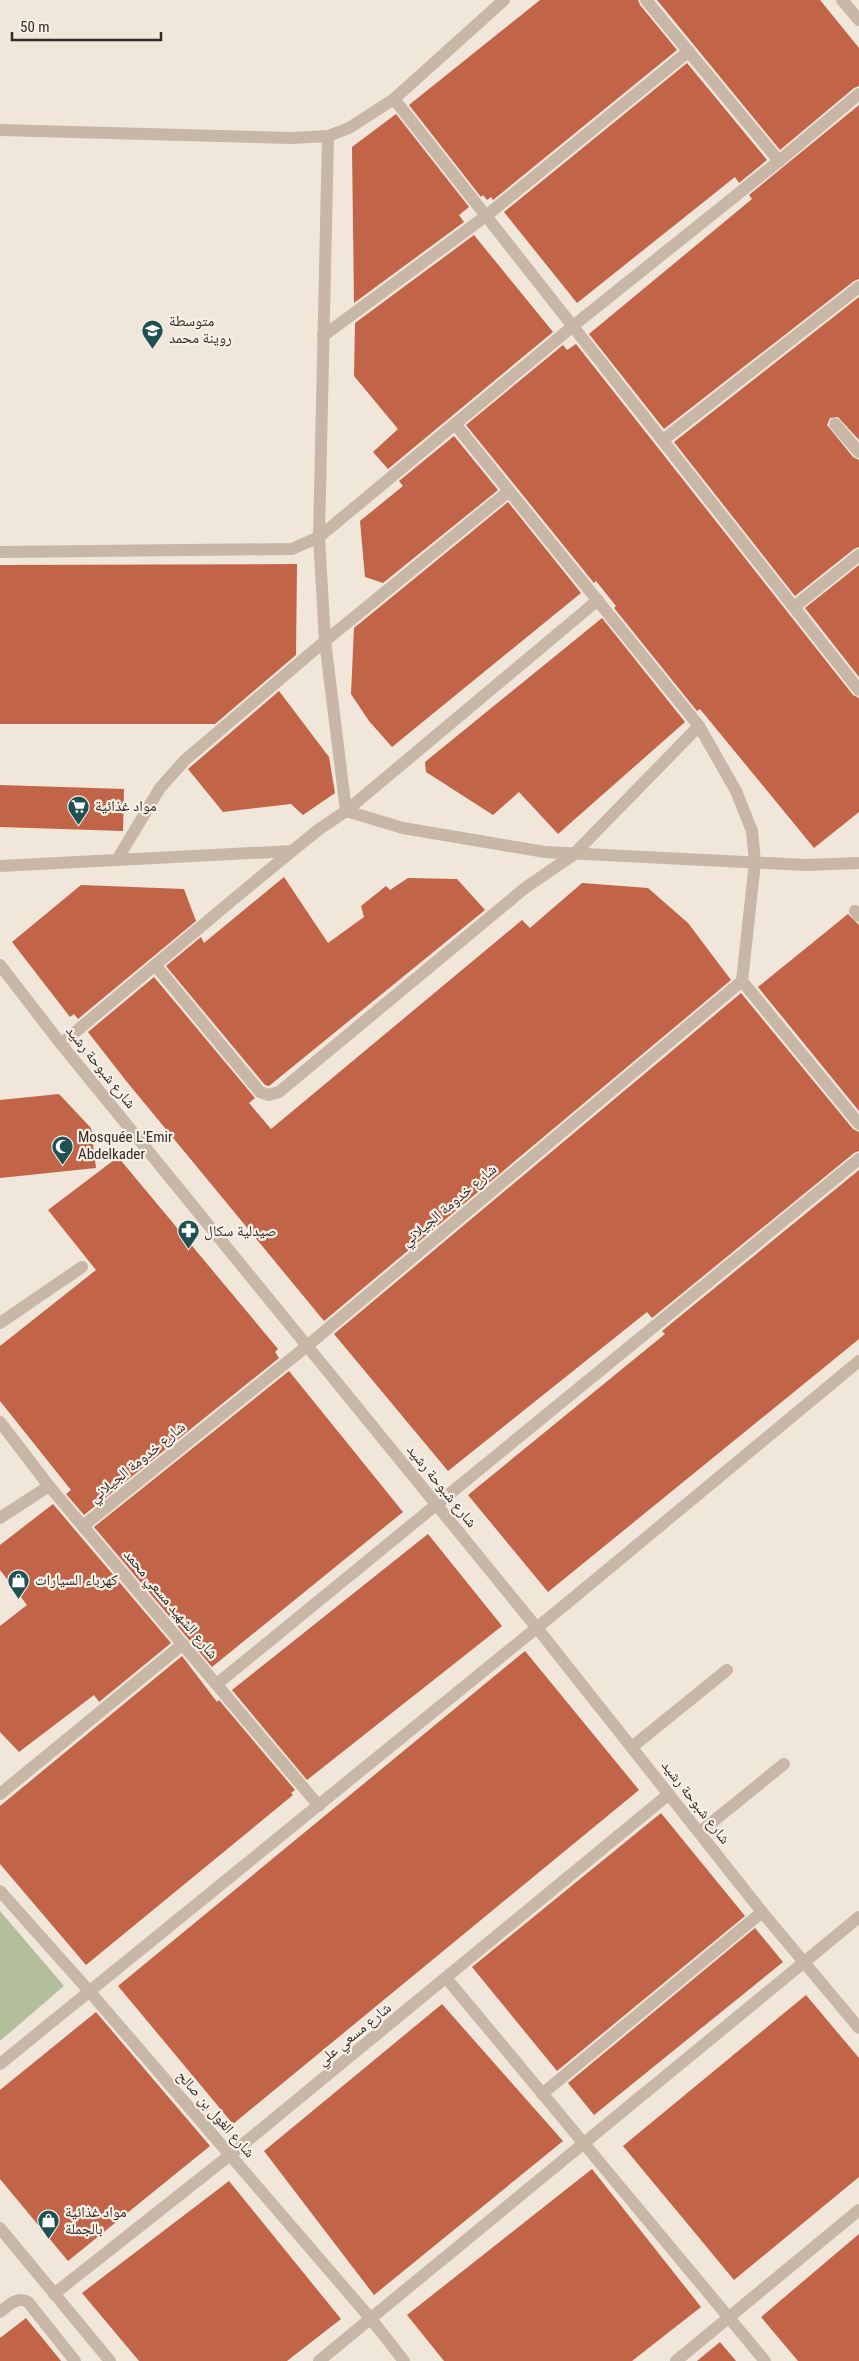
<svg xmlns="http://www.w3.org/2000/svg" width="859" height="2361" font-family="'Roboto Condensed','Noto Naskh Arabic',sans-serif">
<style>
.green{fill:#b3bf9a}
.building{fill:#c26447}
.lines{fill:none;stroke-linecap:round;stroke-linejoin:round}
.street{stroke:#c8b6a6;stroke-width:12}
.labels{text-anchor:middle;stroke-width:4.5;stroke-linejoin:round;paint-order:stroke}
.poi-label{font-size:15px;fill:#342b27;stroke:#f8f0e6;text-anchor:start}
.street-label{font-size:15px;fill:#342b27;stroke:#f8f0e6}
</style>
<rect width="100%" height="100%" fill="#f0e6da"/>
<polygon class="green" points="0,1911 64,1986 0,2041"/>
<g class="building">
<polygon points="540,0 638,0 640,5 677,50 493,200 491,197 487,200 483,195 481,197 409,105"/>
<polygon points="657,0 820,0 859,48 859,86 854,88 780,150"/>
<polygon points="687,63 767,160 739,183 735,177 577,303 504,212"/>
<polygon points="859,105 859,279 854,281 664,429 589,334 752,199 749,195"/>
<polygon points="396,114 469,207 459,215 464,222 354,303 352,147"/>
<polygon points="474,235 553,332 388,469 373,452 398,429 354,376 355,323"/>
<polygon points="859,297 859,440 838,417 830,418 827,425 853,457 859,460 859,547 854,549 795,596 674,442"/>
<polygon points="576,344 853,695 859,698 859,812 814,848 700,709 697,711 614,608 616,606 596,581 594,583 466,425 563,345 567,350"/>
<polygon points="454,436 498,490 383,583 365,577 360,521 403,486 399,481"/>
<polygon points="508,502 581,593 392,747 369,721 351,694 354,628"/>
<polygon points="297,564 296,655 215,724 0,724 0,565"/>
<polygon points="859,565 859,677 805,608"/>
<polygon points="602,618 685,722 558,834 519,792 493,815 426,772 425,762"/>
<polygon points="279,691 329,757 335,793 303,815 291,804 223,812 188,769"/>
<polygon points="0,785 124,789 123,831 0,827"/>
<polygon points="284,877 328,943 364,917 361,906 386,886 390,890 408,878 457,879 485,910 269,1086 265,1085 166,966 201,937 204,943"/>
<polygon points="582,883 648,888 688,923 731,980 324,1321 127,1082 88,1032 154,977 255,1098 249,1103 271,1129 522,920 530,928"/>
<polygon points="81,885 184,889 196,921 78,1019 74,1014 70,1017 12,942"/>
<polygon points="848,914 859,925 859,1111 758,987"/>
<polygon points="741,993 853,1129 859,1132 859,1151 854,1153 652,1318 647,1312 448,1471 334,1334"/>
<polygon points="59,1094 91,1128 96,1168 0,1178 0,1100"/>
<polygon points="118,1157 278,1349 275,1352 279,1358 84,1515 66,1494 71,1490 0,1401 0,1346 96,1270 48,1210"/>
<polygon points="859,1170 859,1339 548,1592 468,1495 665,1334 662,1331"/>
<polygon points="289,1371 403,1512 212,1667 94,1527"/>
<polygon points="53,1504 171,1643 99,1702 94,1695 19,1752 0,1732 0,1626 27,1605 0,1570 0,1545"/>
<polygon points="428,1534 502,1626 307,1780 232,1690"/>
<polygon points="525,1651 639,1790 233,2124 118,1986"/>
<polygon points="182,1656 217,1702 219,1700 295,1790 291,1793 293,1795 86,1965 0,1864 0,1806"/>
<polygon points="661,1813 745,1916 557,2071 472,1967"/>
<polygon points="755,1928 783,1962 594,2115 568,2083"/>
<polygon points="806,1995 859,2058 859,2177 734,2280 623,2146"/>
<polygon points="442,2004 563,2141 374,2295 264,2151"/>
<polygon points="96,2012 210,2146 68,2261 0,2179 0,2090"/>
<polygon points="592,2169 701,2307 632,2361 444,2361 407,2315"/>
<polygon points="229,2181 341,2319 287,2361 139,2361 82,2293"/>
<polygon points="859,2234 859,2361 798,2361 761,2317"/>
<polygon points="26,2318 48,2345 61,2361 0,2361 0,2338"/>
<polygon points="720,2342 736,2361 697,2361"/>
</g>
<g class="lines">
<g class="street">
<polyline points="646,0 779,161"/>
<polyline points="842,0 859,20"/>
<polyline points="394,99 859,690"/>
<polyline points="0,130 291,138 328,136 349,128 394,99 504,0"/>
<polyline points="328,136 319,537 325,641 346,811 403,828 545,852 806,865 859,863"/>
<polyline points="323,336 486,216 689,51"/>
<polyline points="835,424 859,452"/>
<polyline points="663,440 859,287"/>
<polyline points="0,552 292,549 319,537 573,326 779,161 859,94"/>
<polyline points="794,607 859,555"/>
<polyline points="117,860 160,788 185,760 325,641 509,491"/>
<polyline points="0,866 292,851"/>
<polyline points="855,911 859,916"/>
<polyline points="0,965 61,1044 537,1628 762,1912 859,2028"/>
<polyline points="155,965 260,1092 269,1095 279,1092 525,888 573,855 699,726"/>
<polyline points="742,981 859,1124"/>
<polyline points="61,1044 241,893 318,830 346,811 598,600"/>
<polyline points="0,1323 82,1267"/>
<polyline points="0,1422 49,1486 319,1806"/>
<polyline points="0,1518 49,1486"/>
<polyline points="83,1526 307,1346 742,981 755,862 752,831 736,791 699,726 455,424"/>
<polyline points="217,1684 859,1159"/>
<polyline points="632,1747 727,1670"/>
<polyline points="0,1794 183,1644"/>
<polyline points="700,1832 784,1764"/>
<polyline points="0,1891 90,1992 371,2319 404,2361"/>
<polyline points="447,1979 765,2361"/>
<polyline points="0,2064 566,1604 859,1361"/>
<polyline points="542,2094 762,1912"/>
<polyline points="0,2228 110,2361"/>
<polyline points="54,2294 230,2155 669,1794"/>
<path d="M 0,2312 C 9,2305 17,2296 28,2302 L 75,2361"/>
<polyline points="319,2361 859,1917"/>
<polyline points="676,2361 859,2210"/>
</g>
</g>
<defs>
<symbol id="school-pin" viewBox="-11 -11 22 30"><path d="M0 17L-7.5 6A9.5 9.5 0 1 1 7.5 6Z" fill="#1e5154" stroke="#f8f0e6"/><path d="M0-5L7-2L0 1L-7-2ZM-4 1L0 2.5L4 1V4Q0 6-4 4Z" fill="#fff"/></symbol>
<symbol id="supermarket-pin" viewBox="-11 -11 22 30"><path d="M0 17L-7.5 6A9.5 9.5 0 1 1 7.5 6Z" fill="#1e5154" stroke="#f8f0e6"/><path d="M-6-5.5h2.5l.6 2H6L4.5 2H-2.5L-4.4-4H-6ZM-1.5 3.2a1.3 1.3 0 1 0 .1 0ZM3 3.2a1.3 1.3 0 1 0 .1 0Z" fill="#fff"/></symbol>
<symbol id="mosque-pin" viewBox="-11 -11 22 30"><path d="M0 17L-7.5 6A9.5 9.5 0 1 1 7.5 6Z" fill="#1e5154" stroke="#f8f0e6"/><path d="M3.5-4.9A6 6 0 1 0 3.5 4.9A5 5 0 1 1 3.5-4.9Z" fill="#fff"/></symbol>
<symbol id="pharmacy-pin" viewBox="-11 -11 22 30"><path d="M0 17L-7.5 6A9.5 9.5 0 1 1 7.5 6Z" fill="#1e5154" stroke="#f8f0e6"/><path d="M-2-6h4v4h4v4h-4v4h-4v-4h-4v-4h4Z" fill="#fff"/></symbol>
<symbol id="shop-pin" viewBox="-11 -11 22 30"><path d="M0 17L-7.5 6A9.5 9.5 0 1 1 7.5 6Z" fill="#1e5154" stroke="#f8f0e6"/><path d="M-5-2.5h2.3a2.7 3.5 0 0 1 5.4 0H5L5.5 6h-11ZM-1.5-2.5h3a1.5 2.3 0 0 0-3 0Z" fill="#fff"/></symbol>
</defs>
<g fill-rule="evenodd">
<use href="#school-pin" x="140" y="318" width="25" height="34"/>
<use href="#supermarket-pin" x="66" y="794" width="25" height="34"/>
<use href="#mosque-pin" x="50" y="1134" width="25" height="34"/>
<use href="#pharmacy-pin" x="176" y="1218" width="25" height="34"/>
<use href="#shop-pin" x="6" y="1568" width="25" height="34"/>
<use href="#shop-pin" x="36" y="2208" width="25" height="34"/>
</g>
<g class="labels">
<g class="poi-label">
<text x="169" y="326">متوسطة<tspan x="169" dy="17">روينة محمد</tspan></text>
<text x="95" y="811">مواد غذائية</text>
<text x="78" y="1142">Mosquée L'Emir<tspan x="78" dy="17">Abdelkader</tspan></text>
<text x="204" y="1236">صيدلية سكال</text>
<text x="35" y="1585">كهرباء السيارات</text>
<text x="65" y="2217">مواد غذائية<tspan x="65" dy="17">بالجملة</tspan></text>
</g>
<g class="street-label">
<text transform="translate(101 1067) rotate(51)" y="5">شارع شبوحة رشيد</text>
<text transform="translate(449 1205) rotate(-40)" y="5">شارع خدومة الجيلاني</text>
<text transform="translate(137 1462) rotate(-39)" y="5">شارع خدومة الجيلاني</text>
<text transform="translate(442 1486) rotate(51)" y="5">شارع شبوحة رشيد</text>
<text transform="translate(171 1604) rotate(50)" y="5">شارع الشهيد مسعي محمد</text>
<text transform="translate(696 1802) rotate(52)" y="5">شارع شبوحة رشيد</text>
<text transform="translate(354 2034) rotate(-39)" y="5">شارع مسعي علي</text>
<text transform="translate(216 2114) rotate(49)" y="5">شارع الغول بن صالح</text>
</g>
</g>
<path d="M12 32v8h149v-8" fill="none" stroke="#342b27" stroke-width="2.5"/>
<text x="20" y="32" font-size="15" fill="#342b27" stroke="#f8f0e6" stroke-width="4" paint-order="stroke">50 m</text>
</svg>
